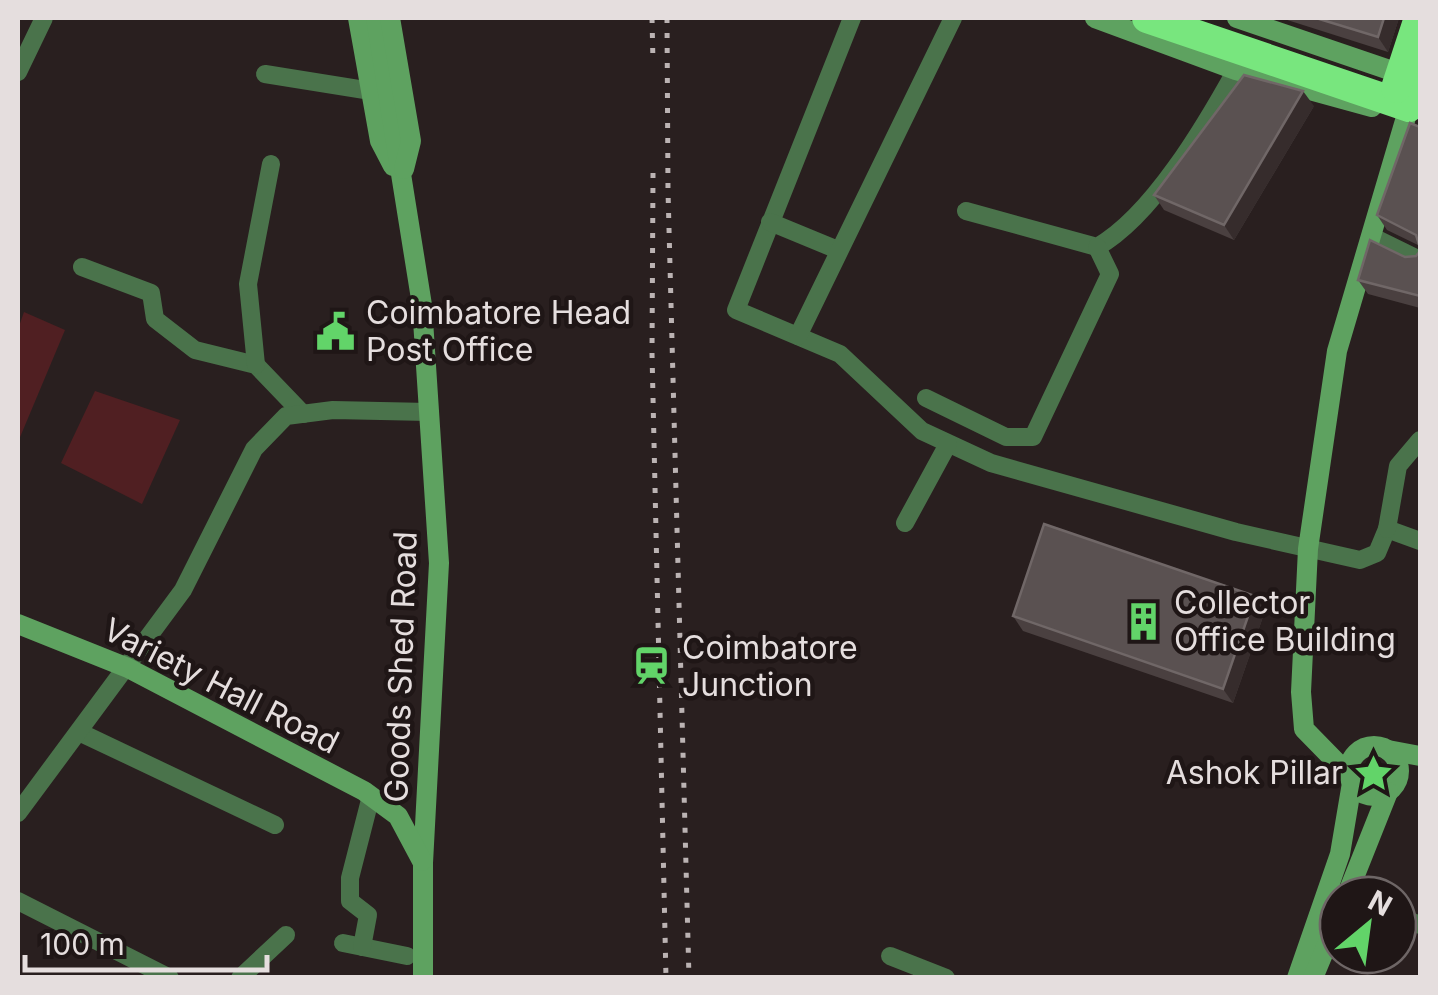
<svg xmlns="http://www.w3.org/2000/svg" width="1438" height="995" font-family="Inter,sans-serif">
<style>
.green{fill:#501f22}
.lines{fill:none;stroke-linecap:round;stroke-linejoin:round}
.street{stroke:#4a734b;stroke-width:18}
.secondary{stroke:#5ea260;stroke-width:20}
.highway{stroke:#78e67e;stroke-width:30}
.rail{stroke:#bbb3b3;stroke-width:5;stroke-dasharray:5 10;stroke-linecap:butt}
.wall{fill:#4a4040}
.shaded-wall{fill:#362c2c}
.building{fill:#5a5151;stroke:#706767;stroke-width:2.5}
.labels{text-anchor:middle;stroke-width:9;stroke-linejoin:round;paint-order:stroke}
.poi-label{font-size:32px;fill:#e5dede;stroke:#1f1616;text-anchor:start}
.street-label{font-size:32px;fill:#e5dede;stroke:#1f1616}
</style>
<rect width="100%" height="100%" fill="#291f1f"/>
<g class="green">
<polygon points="24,312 65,330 18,442 18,329"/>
<polygon points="95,391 180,420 142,504 61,463"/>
</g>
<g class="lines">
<g class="street">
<polyline points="852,18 736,310 840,354 922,431 991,463 1236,532 1360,560 1377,553 1387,529 1420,541"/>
<polyline points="18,72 44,18"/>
<polyline points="265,74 371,91"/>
<path d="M 966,211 L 1097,247 C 1152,216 1205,126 1236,70"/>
<polyline points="770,222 838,250"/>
<polyline points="1371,236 1420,260"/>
<polyline points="82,267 151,293 155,319 195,350 256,365 303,414"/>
<polyline points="798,336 953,18"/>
<polyline points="256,365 248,284 271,164"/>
<polyline points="926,398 1006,437 1033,437 1110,274 1097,247"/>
<polyline points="905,523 948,444"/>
<polyline points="1387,529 1398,466 1420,440"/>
<polyline points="79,732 275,825"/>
<polyline points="18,813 183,590 254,449 286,416 333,410 429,412"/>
<polyline points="18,901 170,978"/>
<polyline points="1398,916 1420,925"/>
<polyline points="343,943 407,956"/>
<polyline points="362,947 368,915 350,901 350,878 371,796"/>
<polyline points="890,956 946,978"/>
<polyline points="240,978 286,935"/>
</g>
<g class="secondary">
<polyline points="358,18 380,141 393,166"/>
<polyline points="376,18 422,305 439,563 423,863 423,978"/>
<polyline points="390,18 411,141 404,169"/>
<polyline points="1095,18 1236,70 1372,107"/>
<polyline points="1237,18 1410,77"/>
<polyline points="18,624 128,668 364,791 398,816 422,861"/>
<circle cx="1374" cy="771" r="25"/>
<polyline points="1388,750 1420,756"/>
<polyline points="1349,775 1304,729 1301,692 1308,549 1337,351 1409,107 1401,107"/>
<polyline points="1347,895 1388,792"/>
<polyline points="1297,978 1340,854 1352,783"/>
<polyline points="1313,978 1338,918"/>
</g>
<g class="highway">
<polyline points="1147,18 1409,107 1420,70"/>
<polyline points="1396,88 1419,18"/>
</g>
<g class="rail">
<polyline points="652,18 653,63"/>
<polyline points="667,18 668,191 689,978"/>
<polyline points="653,173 652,353 666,978"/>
</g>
</g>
<g class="wall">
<polygon points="1281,18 1399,18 1388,52"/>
<polygon points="1314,106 1234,240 1164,210 1154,195"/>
<polygon points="1410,123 1420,246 1387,230 1377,215"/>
<polygon points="1420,251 1420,308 1368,294 1358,280 1405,257 1416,256"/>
<polygon points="1265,611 1233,703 1023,631 1013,616"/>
</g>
<g class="shaded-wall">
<polygon points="1384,18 1399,18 1388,52 1378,37"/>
<polygon points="1303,91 1314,106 1234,240 1224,225"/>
<polygon points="1255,596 1265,611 1233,703 1223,689"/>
</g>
<g class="building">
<polygon points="1316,18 1384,18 1378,37"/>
<polygon points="1244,75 1303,91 1224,225 1154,195"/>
<polygon points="1410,123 1420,127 1420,248 1416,235 1377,215"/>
<polygon points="1370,240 1405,257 1416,256 1420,251 1420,296 1358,280"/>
<polygon points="1044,524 1255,596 1223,689 1013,616"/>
</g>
<defs>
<symbol id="civic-bare" viewBox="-9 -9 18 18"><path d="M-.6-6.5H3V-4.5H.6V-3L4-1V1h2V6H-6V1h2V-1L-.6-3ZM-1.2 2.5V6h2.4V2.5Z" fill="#62d469" stroke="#1f1616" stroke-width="2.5" paint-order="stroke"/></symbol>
<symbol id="building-bare" viewBox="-9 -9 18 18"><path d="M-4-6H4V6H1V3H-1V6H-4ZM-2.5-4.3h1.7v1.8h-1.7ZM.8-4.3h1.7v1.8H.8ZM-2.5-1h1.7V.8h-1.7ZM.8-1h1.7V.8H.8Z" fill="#62d469" stroke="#1f1616" stroke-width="2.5" paint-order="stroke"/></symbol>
<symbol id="station-bare" viewBox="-9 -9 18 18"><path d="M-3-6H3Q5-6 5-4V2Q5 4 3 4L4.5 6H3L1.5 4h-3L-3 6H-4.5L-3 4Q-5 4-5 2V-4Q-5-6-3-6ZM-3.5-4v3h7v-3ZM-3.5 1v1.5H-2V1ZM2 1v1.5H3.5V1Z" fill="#62d469" stroke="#1f1616" stroke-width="2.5" paint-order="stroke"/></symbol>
<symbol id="sight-bare" viewBox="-9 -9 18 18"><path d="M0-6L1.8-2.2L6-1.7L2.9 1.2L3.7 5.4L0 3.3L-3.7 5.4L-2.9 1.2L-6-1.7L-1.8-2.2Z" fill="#62d469" stroke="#1f1616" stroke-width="2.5" paint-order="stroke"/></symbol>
</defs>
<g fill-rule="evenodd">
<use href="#civic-bare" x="308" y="304" width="55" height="55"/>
<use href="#building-bare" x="1116" y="594" width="55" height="55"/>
<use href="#station-bare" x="624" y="638" width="55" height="55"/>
<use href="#sight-bare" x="1346" y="746" width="55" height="55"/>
</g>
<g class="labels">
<g class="poi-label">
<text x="366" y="324">Coimbatore Head<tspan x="366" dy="37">Post Office</tspan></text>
<text x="1174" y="614">Collector<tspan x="1174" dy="37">Office Building</tspan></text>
<text x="682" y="659">Coimbatore<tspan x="682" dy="37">Junction</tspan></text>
<text x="1343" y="784" text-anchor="end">Ashok Pillar</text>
</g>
<g class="street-label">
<text transform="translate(401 667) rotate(-88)" y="11">Goods Shed Road</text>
<text transform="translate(221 686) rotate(27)" y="11">Variety Hall Road</text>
</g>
</g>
<rect width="1438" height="995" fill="none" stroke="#e5dede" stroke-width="40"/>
<g transform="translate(1368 925) rotate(29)"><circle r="48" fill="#1f1616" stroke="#6e6666" stroke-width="2.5"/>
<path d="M0-8L18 38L0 25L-18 38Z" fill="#62d469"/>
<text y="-15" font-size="28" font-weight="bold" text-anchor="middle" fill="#e5dede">N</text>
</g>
<path d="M25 955v15h242v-15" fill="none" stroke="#e5dede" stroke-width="5"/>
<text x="40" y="955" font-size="30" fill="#e5dede" stroke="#1f1616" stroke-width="8" paint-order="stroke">100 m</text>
</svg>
